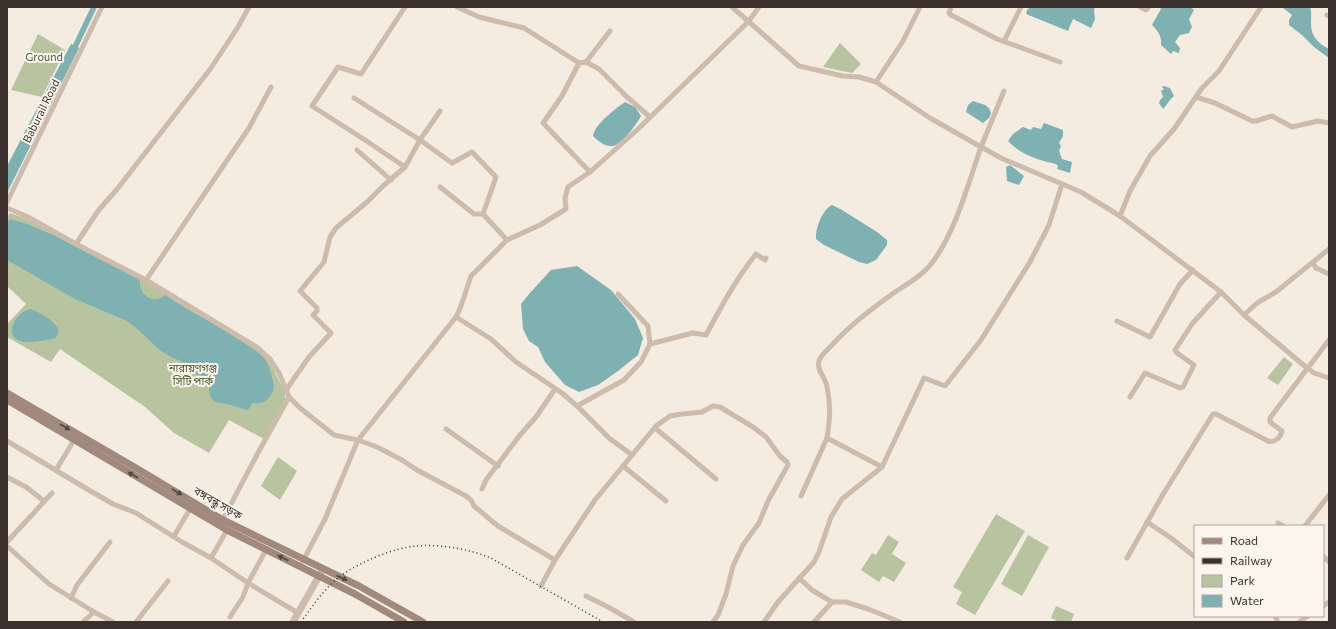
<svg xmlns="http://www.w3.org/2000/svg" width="1336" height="629" font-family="Commissioner,'Noto Sans Bengali',sans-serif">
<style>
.green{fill:#b8c4a0}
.water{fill:#7fb0b2}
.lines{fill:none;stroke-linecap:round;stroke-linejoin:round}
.canal{stroke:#7fb0b2;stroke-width:5.5}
.minor{stroke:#cdbbac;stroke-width:5}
.tertiary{stroke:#cdbbac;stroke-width:7}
.secondary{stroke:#a18a7d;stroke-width:7}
.rail{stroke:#3b302b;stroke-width:1.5;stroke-dasharray:1 3;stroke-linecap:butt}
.oneway{fill:#544640}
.labels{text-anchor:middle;stroke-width:4;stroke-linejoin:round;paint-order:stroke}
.park-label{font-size:11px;fill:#4a5a2e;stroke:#fbf5ee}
.street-label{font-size:11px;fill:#3b302b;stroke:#fbf5ee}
</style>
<rect width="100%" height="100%" fill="#f4ebe1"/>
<g class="green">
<polygon points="38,34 65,50 42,97 11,90"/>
<polygon points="840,43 861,64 852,73 823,67"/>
<polygon points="10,213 33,221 134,274 246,341 267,358 274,370 285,393 285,400 264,439 229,420 209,453 174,433 145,407 60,349 51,362 7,337 7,324 26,304 8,287 7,288 7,217"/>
<polygon points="1284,357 1293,364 1278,385 1267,378"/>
<polygon points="278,457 297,471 280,500 261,486"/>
<polygon points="996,514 1025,531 975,615 956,604 962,592 953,587"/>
<polygon points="888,535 899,542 887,562 892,554 906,563 894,582 883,576 879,582 861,570 872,553 876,555"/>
<polygon points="1028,535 1049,547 1022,596 1001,584"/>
<polygon points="1056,606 1074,614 1071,622 1059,622 1051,618"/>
</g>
<g class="water">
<polygon points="1031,7 1042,8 1044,7 1095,7 1094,10 1095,19 1091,28 1073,19 1068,31 1026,14 1027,10"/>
<path d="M 1160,7 L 1190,7 L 1194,10 L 1189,19 L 1192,27 L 1189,33 L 1180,35 L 1175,42 L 1180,48 L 1179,53 L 1173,51 L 1171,54 L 1161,45 C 1162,36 1158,31 1152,25 L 1161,9 Z"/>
<path d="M 1282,7 L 1310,7 C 1312,13 1311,17 1311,23 C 1311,37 1318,43 1329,49 L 1329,58 L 1314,47 L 1302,35 L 1289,25 L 1289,20 L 1292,15 Z"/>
<polygon points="71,44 79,48 7,193 7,166"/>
<path d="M 1164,86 L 1170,88 L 1174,96 C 1169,100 1167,105 1163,109 L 1159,103 L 1160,100 L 1163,97 L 1161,91 L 1164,89 L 1162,87 Z"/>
<path d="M 973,101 C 981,104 989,104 991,113 L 989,118 L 983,123 L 966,112 L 968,105 Z"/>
<path d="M 625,102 L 635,107 L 641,116 C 637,124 622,144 613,146 C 605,147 598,141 593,136 C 594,125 615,109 625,102 Z"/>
<path d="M 1044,123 L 1063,130 L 1063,136 L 1059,143 L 1061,146 L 1059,151 L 1062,159 L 1072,162 L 1070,173 L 1057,169 L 1058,166 L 1056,164 C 1039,160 1021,155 1008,141 L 1013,134 L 1023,127 L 1031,130 L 1033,127 L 1041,129 Z"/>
<polygon points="1010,165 1024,176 1019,185 1007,181 1006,167"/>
<path d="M 832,205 L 842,210 L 877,232 L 887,240 L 887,245 L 876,260 L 867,264 L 859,262 L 824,245 L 816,239 C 815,229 822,210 832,205 Z"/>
<path d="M 10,219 L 27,224 L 53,235 L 140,280 C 138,294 153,306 165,295 C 188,311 213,322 236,338 C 246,344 256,350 264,358 C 268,363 271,371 272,378 C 274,383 275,390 271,395 C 267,402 260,404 252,403 L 250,408 L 247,410 C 242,409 238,407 234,406 C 218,401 208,407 209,383 L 185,366 L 183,362 L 171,357 L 161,351 L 135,327 L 127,321 L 75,299 L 7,260 L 7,224 Z"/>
<polygon points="577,266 611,290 635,319 643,338 638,355 618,371 598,385 579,392 565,385 545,362 538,347 529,341 523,329 521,304 529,294 551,270"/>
<path d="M 31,309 C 39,312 55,321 58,329 C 60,333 57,335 55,338 C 49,340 30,343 24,342 C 1,338 15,311 31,309 Z"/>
</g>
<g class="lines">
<polyline class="canal" points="75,47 94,7"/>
<g class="minor">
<polyline points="457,7 479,17 524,28 579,63 586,62 599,69 627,97 650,117"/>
<polyline points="732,7 799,66 843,76 859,77 876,82 930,118 981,147 1004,91"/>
<polyline points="951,7 949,13 951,15 997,39 1060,62"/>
<polyline points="1140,7 1146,10 1149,7"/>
<polyline points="1327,15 1329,16"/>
<polyline points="1004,41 1021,7"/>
<polyline points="586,62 610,31"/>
<polyline points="579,63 562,96 543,123 590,172"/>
<polyline points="876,82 903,41 920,7"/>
<polyline points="1196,97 1215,103 1252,121 1256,121 1272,116 1292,127 1318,121 1329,123"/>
<polyline points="354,98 420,140 405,167 365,140 312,106 338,67 361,74 405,7"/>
<polyline points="440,111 420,140 452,163 472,152 496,177 483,214 507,240"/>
<polyline points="357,150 391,180"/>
<polyline points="440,187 474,214 483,214"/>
<polyline points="7,202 102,7"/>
<polyline points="7,208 28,217 76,244 146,280 258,348 270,359 279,373 289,397 300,408 334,435 358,440 377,447 402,460 417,470 466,496 471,500 474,506 498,526 555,560"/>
<polyline points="1120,216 1221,292 1244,315 1307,368 1314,373 1329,378"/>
<polyline points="76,244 98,211 118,188 211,68 238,27 249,7"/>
<polyline points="1313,263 1316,268 1329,274"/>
<polyline points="146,280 249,128 271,87"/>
<polyline points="1244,315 1257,303 1276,292 1329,249"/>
<polyline points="456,317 491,339 516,362 562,393 577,406 609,438 632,455"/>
<polyline points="1117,321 1150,337 1180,284 1193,270"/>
<path d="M 650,344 L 693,333 L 706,335 C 721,307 736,279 756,254 L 765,260 L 766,258"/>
<polyline points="286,390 309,357 331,333 313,315 317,311 317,308 300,291 324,262 330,237 336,228 367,202 383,186 405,167"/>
<polyline points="1130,397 1145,373 1180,388 1183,387 1194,365 1177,353 1175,350 1192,324 1221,292"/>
<polyline points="577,406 624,380 641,362 650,344 648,326 618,294"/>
<polyline points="655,428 716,479"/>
<polyline points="446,429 498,466"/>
<path d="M 827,438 C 830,419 831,406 827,387 C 826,378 816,370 819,361 C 821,355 828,349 832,345 C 851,324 873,308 895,292 C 907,284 922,276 931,264 C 955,234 968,184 981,147 L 1001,158 L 1081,192 L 1120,216 L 1130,191 L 1150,156 L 1174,129 L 1202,88 L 1219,71 L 1261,7"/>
<polyline points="7,441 87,489 113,504 136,513 182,542 211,558 248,583 298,613"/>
<polyline points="623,466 666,501"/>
<polyline points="56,470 74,440"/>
<polyline points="7,477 26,487 44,501"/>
<polyline points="482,489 486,480 520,435 536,417 555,389"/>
<polyline points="801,496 827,438 882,467"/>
<polyline points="222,521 259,451 289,397"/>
<polyline points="1147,522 1171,538 1195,557"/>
<polyline points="1278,523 1283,526"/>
<polyline points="1305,526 1329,495"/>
<polyline points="174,536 190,509"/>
<polyline points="7,542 52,493"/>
<polyline points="7,546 49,584 94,612 113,622"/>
<polyline points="1323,556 1329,562"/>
<polyline points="211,558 227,530"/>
<path d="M 1127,558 L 1162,496 L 1213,414 L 1216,414 L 1268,441 C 1275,443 1280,438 1282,431 L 1270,422 L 1270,418 L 1329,340"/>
<polyline points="303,561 325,519 358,440 456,317 461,306 471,276 507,240 540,225 566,209 565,198 568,187 590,172 637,130 748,22 759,7"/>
<polyline points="799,578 812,590 832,602 846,602 868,609 900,622"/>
<polyline points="541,586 555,560 595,500 656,426 670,416 682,414 702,412 713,406 720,407 753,427 766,437 780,456 787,462 788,465 768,501 759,523 743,545 733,566 726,594 718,615 713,622"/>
<polyline points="586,596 610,608 634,622"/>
<polyline points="71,598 77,585 110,542"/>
<polyline points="1323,606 1329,602"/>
<polyline points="1275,616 1278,622"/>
<polyline points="230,617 243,597 248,583 266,550"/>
<polyline points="83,622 94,612"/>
<polyline points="136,622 168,581"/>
<polyline points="764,622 778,602 814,562 819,552 831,517 842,499 882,467 924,378 945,386 981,340 1030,262 1049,225 1062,184"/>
<polyline points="814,622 832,602"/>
<polyline points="1299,622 1308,616"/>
</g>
<polyline class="tertiary" points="293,622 323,569"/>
<g class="secondary">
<polyline points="7,393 136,468 223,520 359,586 423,622"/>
<polyline points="7,400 227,530 355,594 404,622"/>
</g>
<path class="rail" d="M 301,622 C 312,607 323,590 338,578 C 355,564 395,547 417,546 C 441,544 469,549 491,558 L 603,622"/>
</g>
<defs><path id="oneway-solid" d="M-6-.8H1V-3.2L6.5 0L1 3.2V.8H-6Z"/></defs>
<g class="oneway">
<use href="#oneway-solid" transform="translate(65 427) rotate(30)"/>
<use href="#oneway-solid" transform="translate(133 475) rotate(-150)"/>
<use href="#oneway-solid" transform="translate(177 492) rotate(31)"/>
<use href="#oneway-solid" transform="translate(283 558) rotate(-153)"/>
<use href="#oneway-solid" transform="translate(342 578) rotate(25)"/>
</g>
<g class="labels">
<g class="park-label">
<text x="44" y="61">Ground</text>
<text x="193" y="372">নারায়ণগঞ্জ<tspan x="193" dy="13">সিটি পার্ক</tspan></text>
</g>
<g class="street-label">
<text transform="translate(41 111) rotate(-64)" y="4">Baburail Road</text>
<text transform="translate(218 503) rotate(30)" y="4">বঙ্গবন্ধু সড়ক</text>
</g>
</g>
<rect width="1336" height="629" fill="none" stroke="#3b302b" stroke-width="16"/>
<rect x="1194" y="525" width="130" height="92" fill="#fbf5ee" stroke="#aea6a0"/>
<rect x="1202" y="538" width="20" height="6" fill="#a18a7d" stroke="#aea6a0"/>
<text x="1230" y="545" font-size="12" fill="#3b302b">Road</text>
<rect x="1202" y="558" width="20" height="6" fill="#3b302b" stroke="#aea6a0"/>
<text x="1230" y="565" font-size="12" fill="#3b302b">Railway</text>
<rect x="1202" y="575" width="20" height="12" fill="#b8c4a0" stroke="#aea6a0"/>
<text x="1230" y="585" font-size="12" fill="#3b302b">Park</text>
<rect x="1202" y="595" width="20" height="12" fill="#7fb0b2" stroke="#aea6a0"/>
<text x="1230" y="605" font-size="12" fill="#3b302b">Water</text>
</svg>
